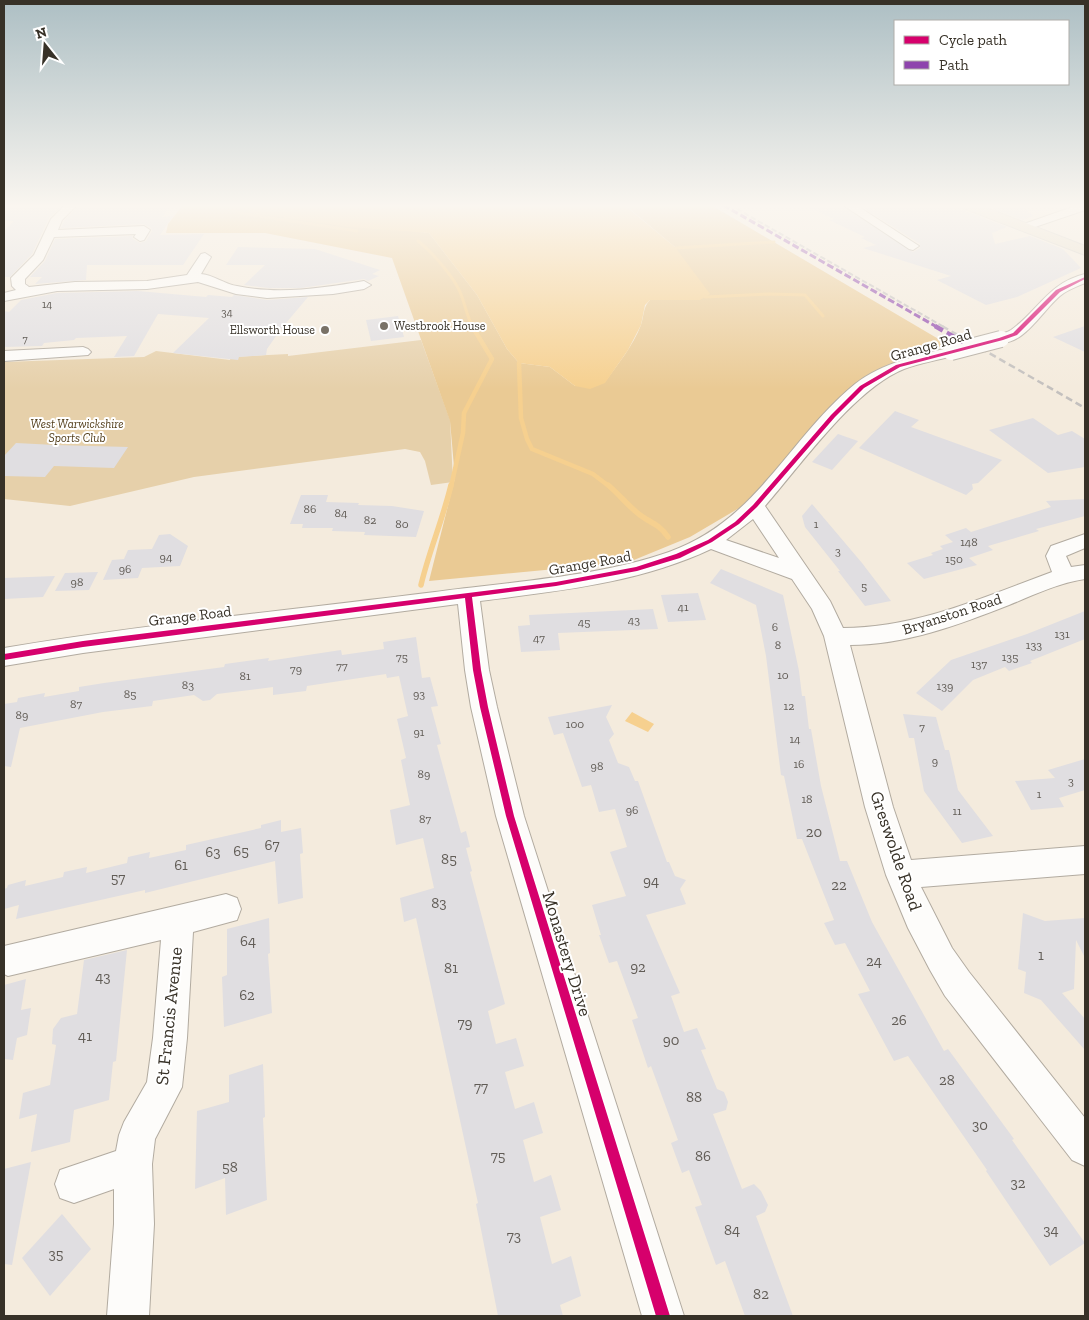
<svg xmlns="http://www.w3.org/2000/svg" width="1089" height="1320" font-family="'Zilla Slab',serif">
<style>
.green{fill:#e6d0aa}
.forest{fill:#eaca94}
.water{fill:#f6d08f}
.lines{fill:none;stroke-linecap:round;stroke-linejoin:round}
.stream-far2{stroke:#f6d08f;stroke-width:3}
.stream-far1{stroke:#f6d08f;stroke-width:4.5}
.stream{stroke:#f6d08f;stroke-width:5.5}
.building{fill:#e0dee1}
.minor-casing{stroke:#b2aba0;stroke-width:2}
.highway-casing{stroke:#cfcbc4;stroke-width:2}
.minor{fill:#fdfcfa;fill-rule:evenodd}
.highway{fill:#e6ddca;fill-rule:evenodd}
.rail-far1{stroke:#c3c0be;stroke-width:2;stroke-dasharray:5.5 2.5;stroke-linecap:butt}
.rail{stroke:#c3c0be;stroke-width:2.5;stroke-dasharray:7 4;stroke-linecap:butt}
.minor-bridge-casing{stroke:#b2aba0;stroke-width:18;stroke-linecap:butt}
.minor-bridge{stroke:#fdfcfa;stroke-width:16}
.quiet-far1{stroke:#8e44ad;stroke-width:3;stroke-dasharray:7 3;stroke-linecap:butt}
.quiet{stroke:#8e44ad;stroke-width:4.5;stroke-dasharray:9 4.5;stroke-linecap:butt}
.cycleway-casing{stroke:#fff;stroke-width:3}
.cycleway{fill:#d6006c;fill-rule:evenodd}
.poi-dot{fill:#797267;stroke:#fff;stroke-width:2}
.labels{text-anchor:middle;stroke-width:4;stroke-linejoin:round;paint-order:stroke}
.far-number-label{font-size:11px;fill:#615c56}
.far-poi-label{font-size:12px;fill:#373127;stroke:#fff;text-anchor:start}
.far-park-label{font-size:12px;font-style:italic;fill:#513c18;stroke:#fff}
.number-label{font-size:12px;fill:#615c56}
.street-label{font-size:15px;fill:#373127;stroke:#fff}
.near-number-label{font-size:15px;fill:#615c56}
.near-street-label{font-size:18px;fill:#373127;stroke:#fff}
</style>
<rect width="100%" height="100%" fill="#f4ebdd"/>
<polygon class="green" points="421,340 450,420 453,482 431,485 425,461 420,452 405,449 194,477 70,506 4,499 4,362 144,357 156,351 230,360 231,357 288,354 288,356"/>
<path class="forest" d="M 183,205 L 243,205 L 253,213 L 429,233 L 477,295 L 507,349 L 519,363 L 550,367 L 575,386 L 605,382 C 618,364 633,346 641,325 C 644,316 643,307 650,300 L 700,300 L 675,247 L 625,205 L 711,205 L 947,344 L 898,362 L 746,504 L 690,537 L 629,562 L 429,581 L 455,478 L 450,421 L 392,258 L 265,233 L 166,233 L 168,224 Z"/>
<g class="water">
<polygon points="243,205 624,205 675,247 710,294 700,300 650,300 645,305 641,325 628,350 605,383 590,389 575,386 550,367 519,363 507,349 477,295 429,233 349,227 253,213"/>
<polygon points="632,712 654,724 648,732 625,721"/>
</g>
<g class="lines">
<g class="stream-far2">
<polyline points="228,205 228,207 239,213 357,231"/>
<path d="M 418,241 C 431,251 449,272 457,286 C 465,299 465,314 473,327"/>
<polyline points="676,248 774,242"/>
<polyline points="705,297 769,294 805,295 823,316"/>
</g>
<g class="stream-far1">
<polyline points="519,363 521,418 527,439 532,449 593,474 610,487"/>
<polyline points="451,487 463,433 464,413 492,359 472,326"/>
</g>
<g class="stream">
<path d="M 608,485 C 620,495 628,506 640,515 C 652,524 658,523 668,537"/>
<path d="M 421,585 C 429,551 443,519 451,485"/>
</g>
</g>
<g class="building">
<polygon points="4,205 63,205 49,218 32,254 10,277 4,277 4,231 14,221 4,221"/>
<polygon points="79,205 171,205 162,217 173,216 160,235 204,234 183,265 87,265 86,280 35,284 42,277 30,277 45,261 55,239 132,236 133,239 140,243 146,241 152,231 151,228 144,224 61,228 64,221"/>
<polygon points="804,205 841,205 913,252 920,248 920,244 859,205 960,205 962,210 1007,227 992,233 995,244 1030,236 1063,249 1081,268 1017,297 986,305 937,280 951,276 863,248 876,245 861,238 865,237 829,220 834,219"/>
<polygon points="983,205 1023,205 1033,216 1023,220"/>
<polygon points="238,247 315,249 380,270 372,274 379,276 368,281 364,279 301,288 269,288 244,285 265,265 226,265"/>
<polygon points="138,291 206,297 208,295 232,297 234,295 267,300 308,297 281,329 267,349 266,355 239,357 238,360 173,353 209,318 158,314 134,356 114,357 127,336 76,338 74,340 44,343 42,346 4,347 4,311 9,312 21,300 57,293"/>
<polygon points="398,316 404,337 371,341 366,320"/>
<polygon points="1085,326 1085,352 1053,337"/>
<polygon points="895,411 919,420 911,427 1002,460 978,483 972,484 973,489 966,495 859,448"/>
<polygon points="1033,418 1058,435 1072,431 1085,439 1085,467 1048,473 989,430"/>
<polygon points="838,434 858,441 832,470 812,462"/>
<polygon points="16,443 55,445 128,447 114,468 54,466 45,477 4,476 4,456"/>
<polygon points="301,495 328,495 326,502 359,503 358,505 392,506 424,511 416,537 364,535 365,532 332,531 333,528 302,528 303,524 290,524"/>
<polygon points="1085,499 1085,516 1036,529 1039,531 988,546 993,550 969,558 977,565 924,579 907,563 933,555 931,553 943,549 940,546 953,542 945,535 966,528 971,532 1051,507 1046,501"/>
<polygon points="812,504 862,563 891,601 865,606 838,571 840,571 805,527 802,516"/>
<polygon points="170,534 188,546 180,566 142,568 138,578 103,580 112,560 124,559 128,550 152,549 159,535"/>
<polygon points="721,569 783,595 799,671 802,696 805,696 809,729 811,729 821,786 840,861 847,861 872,922 944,1051 948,1049 1014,1139 1012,1140 1085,1243 1050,1266 986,1171 987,1170 908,1056 894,1061 858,994 870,991 845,943 835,945 824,923 834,920 802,839 797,839 784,776 781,775 766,656 756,605 710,583"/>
<polygon points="98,572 89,590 55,591 65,573"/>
<polygon points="55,576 43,597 4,599 4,578"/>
<polygon points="698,593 706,620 668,622 661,595"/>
<polygon points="653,609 658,629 558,633 560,650 521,652 518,626 530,625 529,615"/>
<polygon points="1085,611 1085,639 1030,661 1032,663 1009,671 1005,667 973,680 942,711 916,693 951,660 1027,634"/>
<polygon points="416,637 422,678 430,677 438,706 431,707 441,744 437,745 461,833 466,831 470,847 466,848 472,871 470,872 505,1004 488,1011 496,1044 516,1038 524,1066 505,1072 515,1109 534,1102 543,1133 523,1140 534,1182 551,1175 561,1210 540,1217 552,1264 571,1256 581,1296 560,1305 563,1316 498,1316 476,1204 478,1203 416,918 404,922 400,898 434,888 423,838 396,845 390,810 410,805 401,760 406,758 397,719 408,716 399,676 387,678 386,674 307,686 306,691 273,695 273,687 217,694 210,700 203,701 194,695 153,701 152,706 103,712 20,728 11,767 4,766 4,704 17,702 18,698 45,693 44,697 79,691 79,687 104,683 224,667 225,664 269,658 268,661 341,650 342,655 384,649 383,642"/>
<polygon points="612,705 606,717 614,734 609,740 618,763 629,767 635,781 638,781 667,862 669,862 675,876 686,880 680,889 686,904 646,915 680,993 671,996 684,1032 697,1028 706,1049 701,1050 717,1089 724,1092 728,1102 726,1110 713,1114 742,1189 754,1184 761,1191 768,1205 765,1212 756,1216 793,1316 745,1316 725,1261 716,1265 695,1207 702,1205 689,1170 682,1173 671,1143 678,1140 651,1066 648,1068 632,1020 638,1018 617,961 609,963 599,935 601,935 592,905 626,896 610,852 627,847 615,809 599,812 591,785 582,787 563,733 554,735 548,717"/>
<polygon points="903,714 936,717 945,750 949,750 958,790 993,836 962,843 924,791 914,738 909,738"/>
<polygon points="1085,759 1085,790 1059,798 1064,807 1031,810 1015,781 1055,778 1048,770"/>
<polygon points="281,820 281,832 301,828 303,853 300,854 303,898 278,904 275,861 145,893 145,890 16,919 19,905 4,909 4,889 7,888 8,885 26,880 25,886 63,877 64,872 87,867 86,873 127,863 128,857 150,852 149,858 186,850 186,845 261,828 261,825"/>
<polygon points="1023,913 1045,921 1085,918 1085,958 1076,940 1074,989 1062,993 1085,1019 1085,1050 1041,1000 1024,993 1026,972 1018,969"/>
<polygon points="269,918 270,953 268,954 272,1013 224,1027 222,977 227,975 227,929"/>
<polygon points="127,950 116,1061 113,1062 109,1100 74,1110 70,1142 31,1152 37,1114 19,1119 23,1093 50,1085 56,1045 52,1044 53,1029 61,1018 77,1014 84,960"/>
<polygon points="26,979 21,1010 31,1008 27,1035 17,1038 13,1060 4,1059 4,985"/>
<polygon points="263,1064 265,1117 263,1118 267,1200 226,1215 225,1178 195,1189 197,1111 229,1102 229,1075"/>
<polygon points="31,1162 12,1265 4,1264 4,1169"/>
<polygon points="62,1214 91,1249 50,1296 22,1258"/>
</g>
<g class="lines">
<defs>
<g id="minor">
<path d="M 65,205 L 77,205 L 62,220 L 58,230 L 144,226 L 150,230 L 144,240 L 140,241 L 134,237 L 136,234 L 54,237 L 43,260 L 25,279 L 25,284 L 29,287 L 75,282 L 147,281 L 187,275 L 201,254 L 205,253 L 211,257 L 201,274 C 214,275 224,284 237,286 C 279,295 323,288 364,281 L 371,285 L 364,289 L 333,294 L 267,298 L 236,294 L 198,282 L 147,289 L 57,291 L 4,301 L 4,293 L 16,290 L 12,286 L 11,278 L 34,255 L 51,219 Z"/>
<polygon points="843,205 856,205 919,246 913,250 909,249"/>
<polygon points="1078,205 1085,205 1085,210 1029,229 1025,231 1019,227 1021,225"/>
<path d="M 1085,274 L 1085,283 C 1078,286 1070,289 1064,293 C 1044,306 1024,349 996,342 L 994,339 C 998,333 1005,334 1011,330 C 1038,311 1048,283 1085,274 Z"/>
<polygon points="83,347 88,349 91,352 88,355 4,361 4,351"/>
<path d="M 951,347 L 956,349 L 959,352 L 956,355 C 939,360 920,363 904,369 C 854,389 801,465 765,506 L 830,601 L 843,628 C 917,628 984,597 1052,572 L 1046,556 L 1051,546 L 1085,534 L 1085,548 L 1066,556 L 1071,567 L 1085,565 L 1085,579 C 1058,583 1034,595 1009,605 C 958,625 905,645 850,645 L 893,807 L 911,860 L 1085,846 L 1085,874 L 921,887 L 952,948 L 969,972 L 1085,1118 L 1085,1166 L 1072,1160 L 945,996 L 930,970 L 908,928 L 886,875 L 865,807 L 824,636 L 812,609 L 792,579 L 711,549 C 639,583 558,591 480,601 L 489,670 L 497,707 L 524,816 L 684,1316 L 642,1316 L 496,816 L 471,707 L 465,670 L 458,604 L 83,653 L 4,666 L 4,648 C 147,624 291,610 435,592 C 509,582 598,577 669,552 C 758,520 787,440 855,384 C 883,362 918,356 951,347 ZM 753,519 L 779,558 L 726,540 Z"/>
<polygon points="226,894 237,898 241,909 237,920 193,932 187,1038 182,1087 155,1139 152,1164 154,1224 149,1316 107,1316 114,1224 114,1189 74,1203 60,1198 55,1184 60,1170 116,1151 119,1135 124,1122 147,1082 153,1038 161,940 8,976 4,974 4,946"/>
</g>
<polygon id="highway" points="962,205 979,205 1085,246 1085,255 963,208"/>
</defs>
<use href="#minor" class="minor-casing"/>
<use href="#highway" class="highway-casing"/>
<use href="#minor" class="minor"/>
<use href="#highway" class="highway"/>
<polyline class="rail-far1" points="730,205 944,327"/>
<polyline class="rail" points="942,326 1085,408"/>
<defs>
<polyline id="minor-bridge" points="951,352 1001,339"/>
</defs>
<use href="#minor-bridge" class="minor-bridge-casing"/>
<use href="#minor-bridge" class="minor-bridge"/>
<polyline class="quiet-far1" points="723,205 937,327"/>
<polyline class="quiet" points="935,326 963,342"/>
<defs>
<polygon id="cycleway" points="1085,277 1085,279 1060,292 1017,335 1003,340 900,367 864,388 835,417 757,507 739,524 712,542 680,558 637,571 556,586 472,597 481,670 488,707 514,816 670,1316 656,1316 506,816 480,707 473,670 465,598 83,647 4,660 4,654 83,641 556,582 636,567 676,554 708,540 735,522 753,505 831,415 860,386 896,365 999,338 1013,333 1056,290"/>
</defs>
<use href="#cycleway" class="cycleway-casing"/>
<use href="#cycleway" class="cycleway"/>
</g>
<linearGradient id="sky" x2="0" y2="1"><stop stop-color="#adbfc4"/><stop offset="0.53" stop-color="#faf6f0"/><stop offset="1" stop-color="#faf6f0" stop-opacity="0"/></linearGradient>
<rect width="1089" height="389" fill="url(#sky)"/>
<g class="poi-dot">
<circle cx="384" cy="326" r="5"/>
<circle cx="325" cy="330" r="5"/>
</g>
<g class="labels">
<g class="far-number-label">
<text x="47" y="308">14</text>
<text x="227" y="316">34</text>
<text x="25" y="343">7</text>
</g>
<g class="far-poi-label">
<text x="394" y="330">Westbrook House</text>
<text x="315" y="334" text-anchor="end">Ellsworth House</text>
</g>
<g class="far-park-label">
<text x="77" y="428">West Warwickshire<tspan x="77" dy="14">Sports Club</tspan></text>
</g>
<g class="number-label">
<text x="310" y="513">86</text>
<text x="341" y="517">84</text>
<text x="370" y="524">82</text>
<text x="402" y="528">80</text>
<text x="816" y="528">1</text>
<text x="969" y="546">148</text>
<text x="838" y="555">3</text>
<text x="166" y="561">94</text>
<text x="954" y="563">150</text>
<text x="125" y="573">96</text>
<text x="77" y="586">98</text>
<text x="864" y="590">5</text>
<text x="683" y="611">41</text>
<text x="634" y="624">43</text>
<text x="584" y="626">45</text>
<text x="775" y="631">6</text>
<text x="1062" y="638">131</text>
<text x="539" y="642">47</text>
<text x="778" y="649">8</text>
<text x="1034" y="649">133</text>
<text x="402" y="661">75</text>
<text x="1010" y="661">135</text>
<text x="979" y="668">137</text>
<text x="342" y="670">77</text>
<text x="296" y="673">79</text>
<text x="783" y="679">10</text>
<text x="245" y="680">81</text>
<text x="188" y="689">83</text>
<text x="945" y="690">139</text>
<text x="130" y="698">85</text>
<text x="419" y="698">93</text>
<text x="76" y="708">87</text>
<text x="789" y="710">12</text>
<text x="22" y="719">89</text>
<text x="575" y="728">100</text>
<text x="922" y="731">7</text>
<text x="419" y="736">91</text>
<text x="795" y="743">14</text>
<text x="935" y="765">9</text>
<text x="799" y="768">16</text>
<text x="597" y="770">98</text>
<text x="424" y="778">89</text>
<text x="1071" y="785">3</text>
<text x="1039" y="798">1</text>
<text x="807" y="803">18</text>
<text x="632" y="814">96</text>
<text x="957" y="815">11</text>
<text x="425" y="823">87</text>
</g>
<g class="street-label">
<text transform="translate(931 345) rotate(-16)" y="5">Grange Road</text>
<text transform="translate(590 563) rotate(-10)" y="5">Grange Road</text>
<text transform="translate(952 614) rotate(-18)" y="5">Bryanston Road</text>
<text transform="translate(190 616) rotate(-7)" y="5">Grange Road</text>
</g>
<g class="near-number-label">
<text x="814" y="837">20</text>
<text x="272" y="850">67</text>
<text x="241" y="856">65</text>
<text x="213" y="857">63</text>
<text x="449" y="864">85</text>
<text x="181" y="870">61</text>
<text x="118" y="883">57</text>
<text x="651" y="886">94</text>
<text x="839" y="890">22</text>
<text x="439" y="908">83</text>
<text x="248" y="946">64</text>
<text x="1041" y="960">1</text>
<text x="874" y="966">24</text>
<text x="638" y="972">92</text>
<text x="451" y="973">81</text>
<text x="103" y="982">43</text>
<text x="247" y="1000">62</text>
<text x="899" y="1025">26</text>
<text x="465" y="1028">79</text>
<text x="85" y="1041">41</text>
<text x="671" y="1045">90</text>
<text x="947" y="1085">28</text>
<text x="481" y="1092">77</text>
<text x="694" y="1102">88</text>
<text x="980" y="1130">30</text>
<text x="498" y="1161">75</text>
<text x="703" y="1161">86</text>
<text x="230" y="1172">58</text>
<text x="1018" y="1188">32</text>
<text x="732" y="1235">84</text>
<text x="1051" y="1235">34</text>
<text x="514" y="1241">73</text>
<text x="56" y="1259">35</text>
<text x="761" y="1299">82</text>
</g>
<g class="near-street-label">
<text transform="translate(896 851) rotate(71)" y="6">Greswolde Road</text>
<text transform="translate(567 954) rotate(73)" y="6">Monastery Drive</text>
<text transform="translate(169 1016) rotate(-84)" y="6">St Francis Avenue</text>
</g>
</g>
<rect width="1089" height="1320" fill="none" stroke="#373127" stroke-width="10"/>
<rect x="894" y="20" width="175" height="65" fill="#ffffff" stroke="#afada9"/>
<rect x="904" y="36" width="25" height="8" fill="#d6006c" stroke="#afada9"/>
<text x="939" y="45" font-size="15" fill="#373127">Cycle path</text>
<rect x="904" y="61" width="25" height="8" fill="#8e44ad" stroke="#afada9"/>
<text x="939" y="70" font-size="15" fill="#373127">Path</text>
<g transform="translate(45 45) rotate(343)" stroke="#ffffff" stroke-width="4" paint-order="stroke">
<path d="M0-4L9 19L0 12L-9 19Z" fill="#373127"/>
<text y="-8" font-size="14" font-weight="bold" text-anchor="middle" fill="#373127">N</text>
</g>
</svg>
